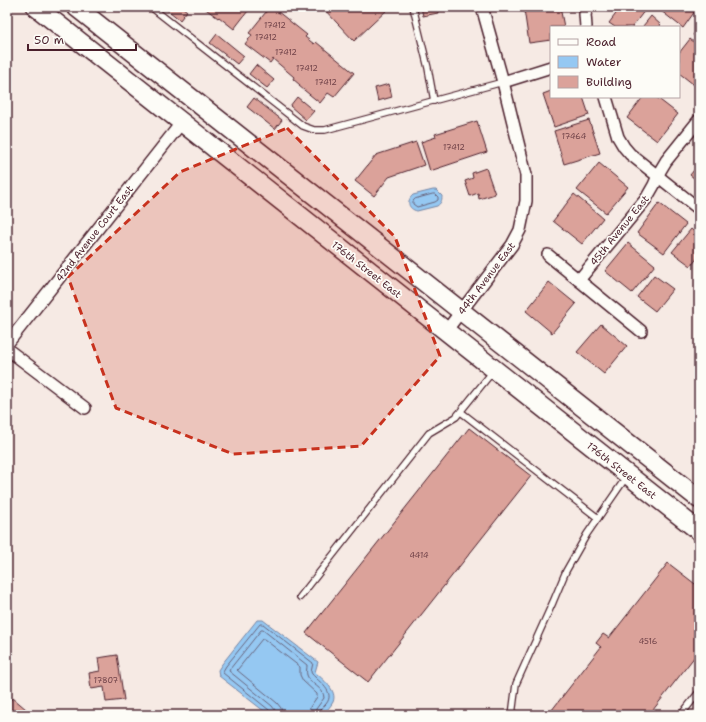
<svg xmlns="http://www.w3.org/2000/svg" width="706" height="722" font-family="'Shantell Sans',sans-serif">
<style>
.water{fill:#95c8f2;stroke:#7784a2}
.lines{fill:none;stroke-linecap:round;stroke-linejoin:round}
.shore{stroke:#68637b;stroke-width:1}
.building{fill:#dba29a;stroke:#4a1f2b}
.lane-casing{stroke:#4a1f2b;stroke-width:8}
.street-casing{stroke:#4a1f2b;stroke-width:14}
.primary-casing{stroke:#4a1f2b;stroke-width:21}
.lane{stroke:#fdfcf7;stroke-width:5.5}
.street{stroke:#fdfcf7;stroke-width:11}
.primary{stroke:#fdfcf7;stroke-width:18}
.marked{fill:#c8321e;fill-opacity:0.2;stroke:#c8321e;stroke-width:3;stroke-dasharray:8 5;stroke-linejoin:round}
.labels{text-anchor:middle;stroke-width:3.5;stroke-linejoin:round;paint-order:stroke}
.number-label{font-size:8px;fill:#6e4047}
.street-label{font-size:10px;fill:#4a1f2b;stroke:#fdfcf7}
</style>
<rect width="100%" height="100%" fill="#f6eae4"/>
<filter id="ink" filterUnits="userSpaceOnUse"><feTurbulence type="fractalNoise" baseFrequency=".025" numOctaves="2"/><feDisplacementMap in="SourceGraphic" scale="8" xChannelSelector="R" yChannelSelector="G"/><feConvolveMatrix kernelMatrix="1 2 1 2 8 2 1 2 1" color-interpolation-filters="sRGB"/></filter>
<g filter="url(#ink)">
<g class="water">
<path d="M 433,190 L 436,190 L 442,196 C 442,201 441,203 437,206 L 417,211 C 408,209 406,201 413,195 Z"/>
<path d="M 257,620 L 263,620 L 318,662 L 315,672 C 322,679 338,690 333,702 C 331,706 326,711 323,715 L 269,715 L 219,676 L 218,670 L 222,664 Z"/>
</g>
<g class="lines">
<g class="shore">
<polygon points="433,194 435,194 438,197 438,200 435,202 417,207 413,204 413,201 415,199"/>
<path d="M 271,715 L 269,710 L 223,673 L 223,671 L 226,666 L 260,624 L 263,624 L 313,663 L 311,672 L 312,674 C 319,682 336,692 326,704 C 323,707 320,710 320,715"/>
<path d="M 276,715 L 275,710 L 272,706 L 229,671 L 230,669 L 261,630 L 263,630 L 307,665 C 307,668 306,672 307,675 C 310,685 324,687 324,698 L 316,709 L 315,715"/>
<polyline points="282,715 281,708 277,703 237,670 238,669 262,639 264,639 300,667 300,675 303,681 317,694 317,697 310,707 309,715"/>
</g>
</g>
<g class="building">
<polygon points="164,7 182,7 187,11 180,20"/>
<polygon points="203,7 251,7 234,29 219,17 218,18"/>
<polygon points="270,7 272,7 307,35 305,37 314,44 316,42 354,73 334,97 328,93 320,103 299,86 300,85 293,79 294,77 273,59 270,63 245,44 252,35 249,33"/>
<polygon points="322,7 386,7 388,9 354,41"/>
<polygon points="421,7 437,7 438,13 423,16"/>
<polygon points="534,7 560,7 564,27 551,27 551,40 529,43 524,9"/>
<polygon points="621,7 640,7 645,10 632,27 615,27 609,23"/>
<polygon points="656,7 698,7 683,28"/>
<polygon points="651,16 661,25 659,27 645,27 643,26"/>
<polygon points="699,27 699,39 693,35"/>
<polygon points="217,34 244,56 237,64 210,43"/>
<polygon points="690,39 699,46 699,87 698,88 679,73 679,53"/>
<polygon points="256,65 274,80 267,88 249,74"/>
<polygon points="389,84 392,97 378,101 375,88"/>
<polygon points="551,91 551,97 583,97 589,115 554,127 543,94"/>
<polygon points="297,97 314,111 306,120 290,106"/>
<polygon points="643,97 656,97 678,114 657,141 627,118"/>
<polygon points="254,98 282,120 275,129 247,107"/>
<polygon points="589,120 600,153 564,164 554,131"/>
<polygon points="477,121 487,152 430,171 421,142 436,137 435,134"/>
<polygon points="416,142 424,165 389,177 374,196 355,181 376,155"/>
<polygon points="599,163 628,187 606,213 577,190"/>
<polygon points="699,164 699,182 690,175"/>
<polygon points="486,168 495,194 479,199 478,193 470,196 465,181 473,178 472,173"/>
<polygon points="574,194 603,218 582,244 553,221"/>
<polygon points="659,203 686,224 664,253 637,233"/>
<polygon points="691,229 699,236 699,256 691,266 672,252"/>
<polygon points="628,243 655,265 632,293 605,271"/>
<polygon points="654,275 673,289 655,311 637,297"/>
<polygon points="549,282 576,304 552,333 526,311"/>
<polygon points="601,324 627,346 604,374 577,352"/>
<polygon points="469,428 531,476 368,682 306,633"/>
<polygon points="668,563 699,587 699,651 649,715 548,715 601,647 596,643 603,634 609,638"/>
<polygon points="117,655 124,700 106,702 104,687 91,689 89,673 100,671 98,658"/>
<polygon points="13,698 33,715 7,715 7,704"/>
</g>
<g class="lines">
<defs>
<g id="lane">
<polyline points="151,7 303,126 314,130 325,130 503,82"/>
<polyline points="413,7 428,68 434,101"/>
<polyline points="461,412 598,518"/>
<polyline points="300,597 429,433 456,417 494,370"/>
<polyline points="512,715 516,684 553,602 566,571 587,534 627,476"/>
<polyline points="681,715 699,692"/>
</g>
<g id="street">
<polyline points="586,27 585,14 588,7"/>
<polyline points="503,82 551,67"/>
<polyline points="606,97 618,137 624,147 630,154 699,209"/>
<polyline points="548,255 641,331"/>
<polyline points="579,280 646,199 654,185 660,171 666,161 699,120"/>
<polyline points="446,331 512,245 520,230 526,201 526,175 503,82 482,7"/>
<polyline points="7,344 182,122"/>
<polyline points="7,349 85,408"/>
</g>
<g id="primary">
<polyline points="36,7 699,531"/>
<polyline points="76,7 699,499"/>
</g>
</defs>
<use href="#lane" class="lane-casing"/>
<use href="#street" class="street-casing"/>
<use href="#primary" class="primary-casing"/>
<use href="#lane" class="lane"/>
<use href="#street" class="street"/>
<use href="#primary" class="primary"/>
</g>
</g>
<path class="marked" d="M 287,128 L 395,237 L 440,356 L 361,446 L 233,454 L 116,408 L 68,277 L 180,172 Z"/>
<g class="labels">
<g class="number-label">
<text x="275" y="28">17412</text>
<text x="266" y="40">17412</text>
<text x="286" y="55">17412</text>
<text x="307" y="71">17412</text>
<text x="326" y="85">17412</text>
<text x="574" y="139">17464</text>
<text x="454" y="150">17412</text>
<text x="419" y="558">4414</text>
<text x="648" y="644">4516</text>
<text x="106" y="683">17807</text>
</g>
<g class="street-label">
<text transform="translate(619 230) rotate(-51)" y="4">45th Avenue East</text>
<text transform="translate(94 233) rotate(-52)" y="4">42nd Avenue Court East</text>
<text transform="translate(367 269) rotate(38)" y="4">176th Street East</text>
<text transform="translate(486 278) rotate(-53)" y="4">44th Avenue East</text>
<text transform="translate(622 470) rotate(38)" y="4">176th Street East</text>
</g>
</g>
<rect width="706" height="722" fill="none" stroke="#fdfcf7" stroke-width="24"/>
<rect x="12" y="12" width="682" height="698" fill="none" stroke="#4a1f2b" stroke-width="1.5" filter="url(#ink)"/>
<rect x="550" y="26" width="130" height="72" fill="#fdfcf7" stroke="#b5a4a5"/>
<rect x="558" y="39" width="20" height="6" fill="#fdfcf7" stroke="#b5a4a5"/>
<text x="586" y="46" font-size="12" fill="#4a1f2b">Road</text>
<rect x="558" y="56" width="20" height="12" fill="#95c8f2" stroke="#b5a4a5"/>
<text x="586" y="66" font-size="12" fill="#4a1f2b">Water</text>
<rect x="558" y="76" width="20" height="12" fill="#dba29a" stroke="#b5a4a5"/>
<text x="586" y="86" font-size="12" fill="#4a1f2b">Building</text>
<path d="M28 44v6h108v-6" fill="none" stroke="#4a1f2b" stroke-width="2"/>
<text x="34" y="44" font-size="12" fill="#4a1f2b" stroke="#fdfcf7" stroke-width="3" paint-order="stroke">50 m</text>
</svg>
